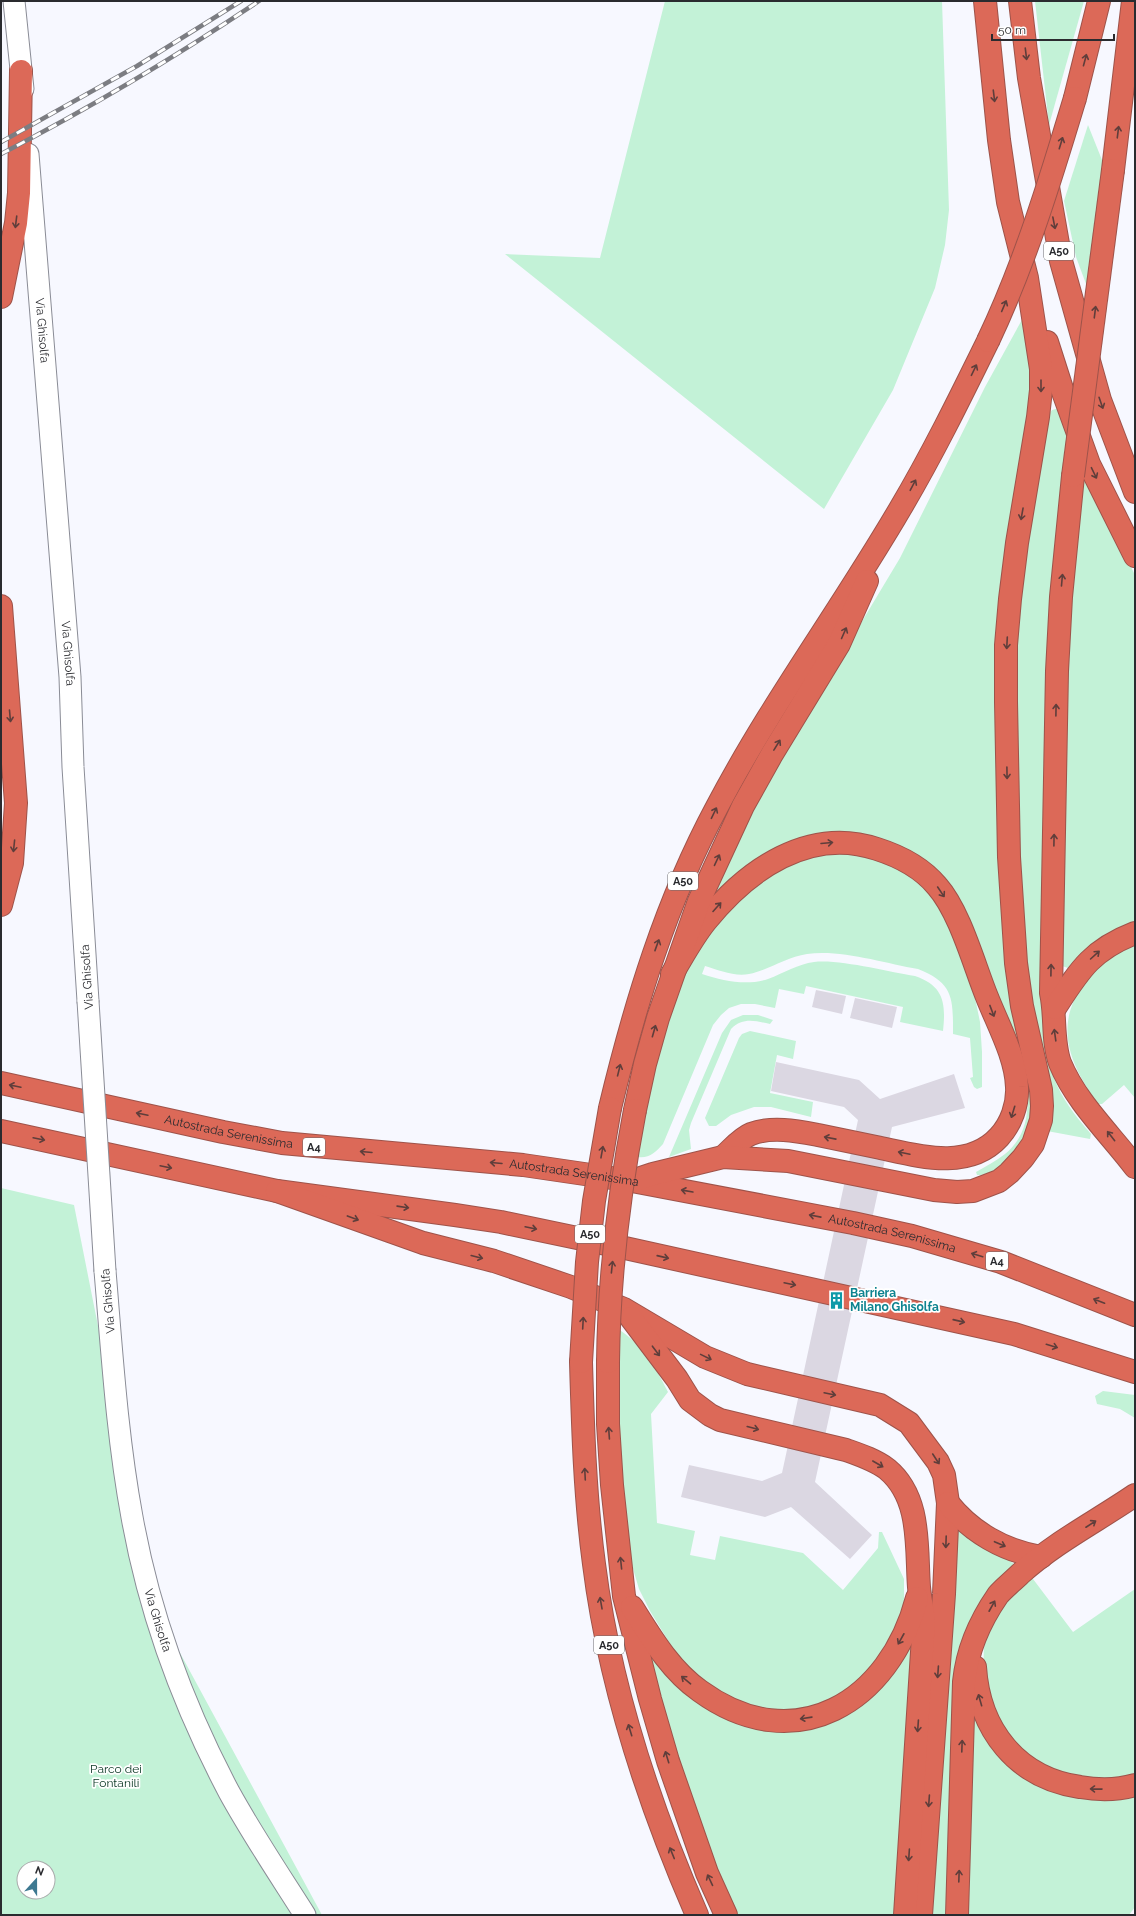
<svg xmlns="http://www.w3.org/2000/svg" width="1136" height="1916" font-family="Raleway,sans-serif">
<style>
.green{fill:#c3f2d7;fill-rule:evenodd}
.building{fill:#dbd7e2}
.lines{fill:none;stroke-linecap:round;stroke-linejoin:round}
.secondary-casing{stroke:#8a8c96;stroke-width:23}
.highway-casing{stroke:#9e534a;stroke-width:24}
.secondary{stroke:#fff;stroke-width:21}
.highway{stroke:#dc6958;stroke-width:22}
.rail-casing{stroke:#7c7d82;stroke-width:4.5}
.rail{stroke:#fff;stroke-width:3;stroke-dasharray:9;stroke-linecap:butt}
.secondary-bridge-casing{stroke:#8a8c96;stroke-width:23;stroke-linecap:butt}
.highway-bridge-casing{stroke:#9e534a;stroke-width:24;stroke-linecap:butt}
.secondary-bridge{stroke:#fff;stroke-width:21}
.highway-bridge{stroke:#dc6958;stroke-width:22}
.oneway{stroke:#5f3e3b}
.labels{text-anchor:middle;stroke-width:3.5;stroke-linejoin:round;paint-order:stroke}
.shield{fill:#fff;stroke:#6a6b6d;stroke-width:1}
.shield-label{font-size:11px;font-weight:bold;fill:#2a2b2f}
.street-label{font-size:12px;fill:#2a2b2f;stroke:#fff}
.culture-label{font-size:12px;font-weight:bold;fill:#0d838f;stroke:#fff;text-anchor:start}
.park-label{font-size:12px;fill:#063420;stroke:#fff}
</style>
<rect width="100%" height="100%" fill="#f7f8ff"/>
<g class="green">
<polygon points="665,1 942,1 949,210 945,245 935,288 893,390 824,509 505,254 600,258"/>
<polygon points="1035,1 1084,1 1049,125"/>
<polygon points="1088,125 1106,170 1089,292 1076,257 1064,201"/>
<path d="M 1024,316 L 1033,385 L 1000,630 L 1034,1116 C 1030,1126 1026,1138 1021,1148 C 1014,1159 990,1176 977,1175 L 976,1172 C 986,1166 996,1161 1005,1154 C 1031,1133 1030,1101 1024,1071 L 965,920 L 861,835 L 718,893 L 715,890 L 731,850 L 798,728 L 900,558 L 985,387 Z"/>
<path d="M 1056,409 L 1060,410 L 1069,442 L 1044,1013 C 1045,1068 1055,1093 1091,1134 L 1090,1139 L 1047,1131 L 1038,1046 L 1021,927 L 1015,674 L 1020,591 L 1033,497 L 1049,414 L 1052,410 Z"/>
<polygon points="1085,475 1135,575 1135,923 1068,968 1062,966 1067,643 1077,524"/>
<path d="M 825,851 L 878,857 L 918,881 L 934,898 L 948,921 L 963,959 L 974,993 L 980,1022 L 982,1052 L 982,1087 L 977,1089 L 974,1087 L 970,1078 L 973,1077 L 970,1038 L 953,1034 C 953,999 954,983 918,969 C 884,963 840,949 807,954 C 786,957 769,970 749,974 C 735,977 718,970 705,966 L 702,974 C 724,981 746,986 768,979 C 784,973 798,964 814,962 C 840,959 888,972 915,976 C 944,986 946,1003 943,1031 L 900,1022 L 903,1007 L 806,986 L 804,994 L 779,989 L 775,1008 L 755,1004 L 741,1004 L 729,1008 L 721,1015 L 713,1025 L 663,1144 C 656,1152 649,1159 637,1157 L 657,1053 L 681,979 L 706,936 L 726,912 L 772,872 Z"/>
<path d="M 1135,940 L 1135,1098 L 1124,1085 L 1102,1104 L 1098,1104 C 1070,1064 1053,1027 1084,983 C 1088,977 1093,968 1098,963 C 1108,954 1123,948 1135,940 Z"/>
<path d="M 743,1015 L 758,1015 L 773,1020 L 770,1024 C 755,1021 743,1017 731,1029 L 691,1123 L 689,1130 L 691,1149 L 669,1157 L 722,1033 L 731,1020 Z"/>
<polygon points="750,1031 796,1041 793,1059 777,1055 770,1093 813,1102 811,1117 771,1107 754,1107 731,1115 716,1126 709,1126 705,1118 739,1038 742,1034"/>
<path d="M 1,1188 L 74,1205 L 153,1603 L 322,1915 L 1,1915 ZM 24,1868 L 48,1868 L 48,1892 L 24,1892 Z"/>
<path d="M 618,1329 C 643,1345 655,1366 668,1392 L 651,1414 L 657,1523 L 695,1531 L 690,1555 L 715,1560 L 720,1536 L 803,1553 L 843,1590 L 878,1548 L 879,1532 L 882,1532 L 904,1579 L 904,1601 L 900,1620 L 869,1672 L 829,1704 L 788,1712 L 751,1708 L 699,1681 L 680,1660 L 650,1611 L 639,1589 L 631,1562 L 617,1429 Z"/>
<polygon points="1103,1391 1135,1395 1135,1418 1120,1409 1097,1404 1095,1396"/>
<path d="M 959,1525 L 1014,1564 L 1015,1568 C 989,1595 969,1615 958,1651 L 950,1915 L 929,1915 L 955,1528 Z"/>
<path d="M 1030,1575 L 1073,1632 L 1135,1589 L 1135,1774 C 1065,1794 997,1754 986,1681 C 983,1665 982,1646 988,1630 C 997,1609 1015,1593 1030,1575 Z"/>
<polygon points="916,1638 897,1915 734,1915 682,1785 646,1643 678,1683 800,1728 903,1652"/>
<polygon points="971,1710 1009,1763 1135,1791 1135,1907 1129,1915 965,1915"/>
</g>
<g class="building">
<polygon points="816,990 846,996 842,1014 812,1007"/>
<polygon points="855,998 897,1007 892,1028 850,1018"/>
<polygon points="776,1062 859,1080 880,1099 954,1074 965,1108 892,1127 815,1482 872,1535 850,1559 791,1507 765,1517 681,1497 689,1465 762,1481 782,1473 858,1120 844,1107 771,1091"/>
</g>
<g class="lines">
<defs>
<g id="secondary">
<polyline points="14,1 23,89"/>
<path id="s1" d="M 28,154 L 70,677 L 73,767 L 88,1001"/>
<path id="s2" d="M 105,1271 C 112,1353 117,1436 132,1517 C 149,1612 184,1707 229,1792 C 252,1834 279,1874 305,1915"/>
</g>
<g id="highway">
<polyline points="1020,1 1029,78 1061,261 1100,400 1135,492"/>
<polyline points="1075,98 1099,1"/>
<polyline points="1113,170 1133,1"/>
<polyline points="1,297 16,223 19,193 21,71"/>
<polyline points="1047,342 1063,392 1089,464 1135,556"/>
<path d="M 1073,476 L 1061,597 L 1057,671 L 1051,993 C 1056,1015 1052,1041 1060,1063 C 1076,1102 1110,1134 1135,1167"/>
<polyline points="1,606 16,803 12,863 1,905"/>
<path d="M 672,974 C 683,956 693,937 706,921 C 747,870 809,826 877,849 C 899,856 922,868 937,886 C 960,912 974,965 987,997 C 998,1025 1016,1057 1017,1087 C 1018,1105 1011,1124 999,1137 C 967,1172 915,1155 876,1147 C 856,1143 837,1139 818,1135 C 797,1131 772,1126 751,1134 C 741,1138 732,1149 723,1157"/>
<path d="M 1055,1008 C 1079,971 1091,950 1135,933"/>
<path id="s3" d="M 1,1083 L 223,1132 L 282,1143 L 523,1165 L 632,1181 L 853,1223 L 912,1236 L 1001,1262 L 1135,1315"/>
<path d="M 610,1108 C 635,1004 666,902 717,807 C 771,704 841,610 900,509 C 932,455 960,398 988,341"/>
<polyline points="635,1110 645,1064 658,1018 699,901 743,806 772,754 839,644 867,581"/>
<polyline points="1,1131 277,1191 455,1215 501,1222 625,1248 1014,1334 1135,1372"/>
<polyline points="632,1181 653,1174 723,1157 788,1161 934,1190 957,1192 973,1191 999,1181 1009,1173 1023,1158 1033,1144 1041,1120 1042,1106 1041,1090 1022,1006 1016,963 1009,857 1006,702 1006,645 1010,599 1017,543 1038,417 1041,390 1041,369 1027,278 1008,202 999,140 985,1"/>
<polyline points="277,1191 423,1243 494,1261 571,1287 624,1309 705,1357 747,1374 880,1405 909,1423 938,1462 944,1475 948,1503 944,1594 921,1915"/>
<path d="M 631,1318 L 677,1379 L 690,1400 L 710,1415 L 720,1420 L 846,1450 C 860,1455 875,1460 887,1469 C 922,1498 916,1548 919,1587 C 920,1599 923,1610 924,1621 L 905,1915"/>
<path d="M 581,1362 C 583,1430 585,1497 594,1564 C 609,1684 649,1805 697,1915"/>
<polyline points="608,1362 608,1424 612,1485 624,1596 650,1699 668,1761 707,1873 726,1915"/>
<path d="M 948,1503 C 971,1532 1004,1551 1041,1557"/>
<path d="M 632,1607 C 651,1637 670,1670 700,1691 C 795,1760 890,1702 917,1598"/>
<path d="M 975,1667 C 979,1730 1017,1778 1080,1787 C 1098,1790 1118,1790 1135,1785"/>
<path d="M 957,1915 L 964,1682 C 967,1651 980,1621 998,1595 C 1004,1588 1013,1581 1020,1574 C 1054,1543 1097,1521 1135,1495"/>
</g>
</defs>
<use href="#secondary" class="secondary-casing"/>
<use href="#highway" class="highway-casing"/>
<use href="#secondary" class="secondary"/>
<use href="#highway" class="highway"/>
<defs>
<g id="rail">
<polyline points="1,142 137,66 241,1"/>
<path d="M 1,154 C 88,109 177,56 259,1"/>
</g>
</defs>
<use href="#rail" class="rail-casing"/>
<use href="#rail" class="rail"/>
<defs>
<polyline id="secondary-bridge" points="88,1001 105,1271"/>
<g id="highway-bridge">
<path d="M 988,341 C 1025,263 1050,181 1075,98"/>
<polyline points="1073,476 1113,170"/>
<polyline points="581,1362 587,1262 594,1201 610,1108"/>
<path d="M 608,1362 C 609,1277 619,1193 635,1110"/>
</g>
</defs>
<use href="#secondary-bridge" class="secondary-bridge-casing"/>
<use href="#highway-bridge" class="highway-bridge-casing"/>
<use href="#secondary-bridge" class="secondary-bridge"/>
<use href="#highway-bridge" class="highway-bridge"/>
</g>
<defs><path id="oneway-shaft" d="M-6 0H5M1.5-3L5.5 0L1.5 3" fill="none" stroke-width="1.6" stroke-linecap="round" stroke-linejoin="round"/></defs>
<g class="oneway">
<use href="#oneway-shaft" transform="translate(1026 54) rotate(83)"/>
<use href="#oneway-shaft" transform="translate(1085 60) rotate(-75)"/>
<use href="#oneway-shaft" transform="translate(994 96) rotate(83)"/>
<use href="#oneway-shaft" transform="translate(1118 132) rotate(-83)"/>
<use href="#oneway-shaft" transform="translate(1061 143) rotate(-73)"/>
<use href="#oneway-shaft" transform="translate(16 222) rotate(97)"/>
<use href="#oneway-shaft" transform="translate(1054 223) rotate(79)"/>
<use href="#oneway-shaft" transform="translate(1004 306) rotate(-67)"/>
<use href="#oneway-shaft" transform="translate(1095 312) rotate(-83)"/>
<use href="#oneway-shaft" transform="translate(974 370) rotate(-64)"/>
<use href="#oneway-shaft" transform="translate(1041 386) rotate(90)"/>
<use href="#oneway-shaft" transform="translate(1101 403) rotate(71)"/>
<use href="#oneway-shaft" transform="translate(1094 473) rotate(64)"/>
<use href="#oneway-shaft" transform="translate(913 485) rotate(-62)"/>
<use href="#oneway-shaft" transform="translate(1022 514) rotate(100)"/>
<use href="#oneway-shaft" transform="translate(1062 580) rotate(-85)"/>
<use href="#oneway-shaft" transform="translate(844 633) rotate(-66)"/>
<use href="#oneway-shaft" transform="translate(1007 643) rotate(93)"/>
<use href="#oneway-shaft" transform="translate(1056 710) rotate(-89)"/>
<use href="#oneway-shaft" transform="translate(10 716) rotate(85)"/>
<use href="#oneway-shaft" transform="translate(777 745) rotate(-58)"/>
<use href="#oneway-shaft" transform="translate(1007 773) rotate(89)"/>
<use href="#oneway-shaft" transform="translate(714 813) rotate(-64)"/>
<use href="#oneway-shaft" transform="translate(1054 840) rotate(-89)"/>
<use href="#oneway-shaft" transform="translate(827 843) rotate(-5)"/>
<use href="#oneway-shaft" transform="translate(14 846) rotate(96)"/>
<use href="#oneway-shaft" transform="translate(717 860) rotate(-65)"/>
<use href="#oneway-shaft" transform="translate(941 892) rotate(56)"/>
<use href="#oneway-shaft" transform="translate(717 907) rotate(-48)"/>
<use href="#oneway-shaft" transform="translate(657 945) rotate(-70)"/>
<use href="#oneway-shaft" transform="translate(1095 955) rotate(-42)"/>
<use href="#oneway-shaft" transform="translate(1051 970) rotate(-89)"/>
<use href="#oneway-shaft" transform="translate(992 1011) rotate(69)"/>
<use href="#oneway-shaft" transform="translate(654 1031) rotate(-74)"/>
<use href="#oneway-shaft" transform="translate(1055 1035) rotate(-98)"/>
<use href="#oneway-shaft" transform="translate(619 1070) rotate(-76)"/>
<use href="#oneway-shaft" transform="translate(15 1086) rotate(-168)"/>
<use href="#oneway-shaft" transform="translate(1013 1112) rotate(107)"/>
<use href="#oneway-shaft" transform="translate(142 1114) rotate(-168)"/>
<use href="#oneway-shaft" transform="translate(1111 1136) rotate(-128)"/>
<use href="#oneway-shaft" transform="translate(830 1138) rotate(-169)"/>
<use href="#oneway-shaft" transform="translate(39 1139) rotate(12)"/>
<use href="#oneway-shaft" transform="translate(366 1152) rotate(-175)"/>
<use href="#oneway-shaft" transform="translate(602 1152) rotate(-80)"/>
<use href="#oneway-shaft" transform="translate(904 1153) rotate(-168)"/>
<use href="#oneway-shaft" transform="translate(496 1163) rotate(-175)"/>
<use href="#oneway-shaft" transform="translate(166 1167) rotate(12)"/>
<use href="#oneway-shaft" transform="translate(687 1191) rotate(-170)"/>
<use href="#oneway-shaft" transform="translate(403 1207) rotate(8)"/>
<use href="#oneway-shaft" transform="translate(815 1216) rotate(-169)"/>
<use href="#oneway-shaft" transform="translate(353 1218) rotate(20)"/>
<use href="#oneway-shaft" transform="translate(531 1228) rotate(12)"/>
<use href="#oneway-shaft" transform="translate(977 1255) rotate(-163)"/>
<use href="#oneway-shaft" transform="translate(477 1257) rotate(14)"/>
<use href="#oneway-shaft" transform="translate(663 1257) rotate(13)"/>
<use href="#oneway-shaft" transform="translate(612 1267) rotate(-84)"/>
<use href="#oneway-shaft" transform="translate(790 1284) rotate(12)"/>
<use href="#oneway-shaft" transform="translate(1099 1301) rotate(-159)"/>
<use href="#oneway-shaft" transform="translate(959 1321) rotate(13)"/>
<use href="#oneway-shaft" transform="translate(583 1323) rotate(-87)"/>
<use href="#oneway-shaft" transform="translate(1052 1346) rotate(17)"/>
<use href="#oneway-shaft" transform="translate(656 1351) rotate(53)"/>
<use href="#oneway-shaft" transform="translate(706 1357) rotate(26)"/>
<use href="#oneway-shaft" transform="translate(830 1394) rotate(12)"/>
<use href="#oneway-shaft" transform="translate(753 1428) rotate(15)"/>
<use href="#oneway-shaft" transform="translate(609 1433) rotate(-94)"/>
<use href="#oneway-shaft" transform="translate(936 1459) rotate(57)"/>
<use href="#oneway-shaft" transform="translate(878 1464) rotate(30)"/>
<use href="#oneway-shaft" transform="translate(585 1474) rotate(-93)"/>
<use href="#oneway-shaft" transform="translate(1091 1524) rotate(-33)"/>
<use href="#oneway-shaft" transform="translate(946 1542) rotate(92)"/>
<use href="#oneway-shaft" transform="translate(1000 1544) rotate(23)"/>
<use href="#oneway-shaft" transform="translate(621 1563) rotate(-96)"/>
<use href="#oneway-shaft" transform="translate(601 1603) rotate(-100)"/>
<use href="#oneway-shaft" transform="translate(992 1606) rotate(-61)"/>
<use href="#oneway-shaft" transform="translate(901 1639) rotate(119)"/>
<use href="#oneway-shaft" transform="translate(938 1672) rotate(94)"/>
<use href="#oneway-shaft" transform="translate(686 1680) rotate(-140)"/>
<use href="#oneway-shaft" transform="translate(980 1700) rotate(-106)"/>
<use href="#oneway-shaft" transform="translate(806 1718) rotate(172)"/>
<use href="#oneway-shaft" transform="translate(918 1726) rotate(94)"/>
<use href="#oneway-shaft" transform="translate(630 1730) rotate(-107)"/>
<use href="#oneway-shaft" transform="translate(962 1746) rotate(-88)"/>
<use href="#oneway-shaft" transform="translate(667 1757) rotate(-107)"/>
<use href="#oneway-shaft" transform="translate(1096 1789) rotate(-179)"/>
<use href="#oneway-shaft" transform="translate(929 1801) rotate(94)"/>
<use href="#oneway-shaft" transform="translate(672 1853) rotate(-112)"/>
<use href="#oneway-shaft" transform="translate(909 1855) rotate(94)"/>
<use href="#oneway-shaft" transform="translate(959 1876) rotate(-88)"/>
<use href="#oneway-shaft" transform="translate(710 1880) rotate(-115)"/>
</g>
<defs>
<symbol id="building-bare" viewBox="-9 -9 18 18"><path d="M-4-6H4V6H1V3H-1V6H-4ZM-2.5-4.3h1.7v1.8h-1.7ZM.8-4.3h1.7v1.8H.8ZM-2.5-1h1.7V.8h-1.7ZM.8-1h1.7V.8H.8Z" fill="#0f9aa8" stroke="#fff" stroke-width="2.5" paint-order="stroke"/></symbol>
</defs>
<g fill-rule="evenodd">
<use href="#building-bare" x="824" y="1288" width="25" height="25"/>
</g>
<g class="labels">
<g class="shield">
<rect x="1044" y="242" width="30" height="18" rx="3"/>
<rect x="668" y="872" width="30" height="18" rx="3"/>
<rect x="303" y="1138" width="22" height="18" rx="3"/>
<rect x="575" y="1225" width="30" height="18" rx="3"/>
<rect x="986" y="1252" width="22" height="18" rx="3"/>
<rect x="594" y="1636" width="30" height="18" rx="3"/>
</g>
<g class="shield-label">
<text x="1059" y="255">A50</text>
<text x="683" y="885">A50</text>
<text x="314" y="1151">A4</text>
<text x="590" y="1238">A50</text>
<text x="997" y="1265">A4</text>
<text x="609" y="1649">A50</text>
</g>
<g class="street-label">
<text dy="4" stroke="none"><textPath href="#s1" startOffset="177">Via Ghisolfa</textPath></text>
<text dy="4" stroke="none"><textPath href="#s1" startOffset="501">Via Ghisolfa</textPath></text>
<text transform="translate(87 977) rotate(-94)" y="4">Via Ghisolfa</text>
<text dy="4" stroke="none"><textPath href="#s3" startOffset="233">Autostrada Serenissima</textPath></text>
<text dy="4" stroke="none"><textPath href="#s3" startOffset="581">Autostrada Serenissima</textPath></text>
<text dy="4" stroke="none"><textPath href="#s3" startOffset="905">Autostrada Serenissima</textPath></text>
<text transform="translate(108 1301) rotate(-95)" y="4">Via Ghisolfa</text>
<text dy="4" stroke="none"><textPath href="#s2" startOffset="354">Via Ghisolfa</textPath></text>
</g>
<g class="culture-label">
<text x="850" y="1297">Barriera<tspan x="850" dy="14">Milano Ghisolfa</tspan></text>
</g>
<g class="park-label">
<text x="116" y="1773">Parco dei<tspan x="116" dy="14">Fontanili</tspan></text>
</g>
</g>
<rect width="1136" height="1916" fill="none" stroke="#2a2b2f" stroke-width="4"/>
<g transform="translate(36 1880) rotate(21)"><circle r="19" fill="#ffffff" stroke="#aaaaac"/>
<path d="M0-3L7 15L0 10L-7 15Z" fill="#3e7991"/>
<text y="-6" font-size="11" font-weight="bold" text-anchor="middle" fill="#2a2b2f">N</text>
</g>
<path d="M992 34v6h122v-6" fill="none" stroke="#2a2b2f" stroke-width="2"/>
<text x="998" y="34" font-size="12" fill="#2a2b2f" stroke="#ffffff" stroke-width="3" paint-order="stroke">50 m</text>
</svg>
